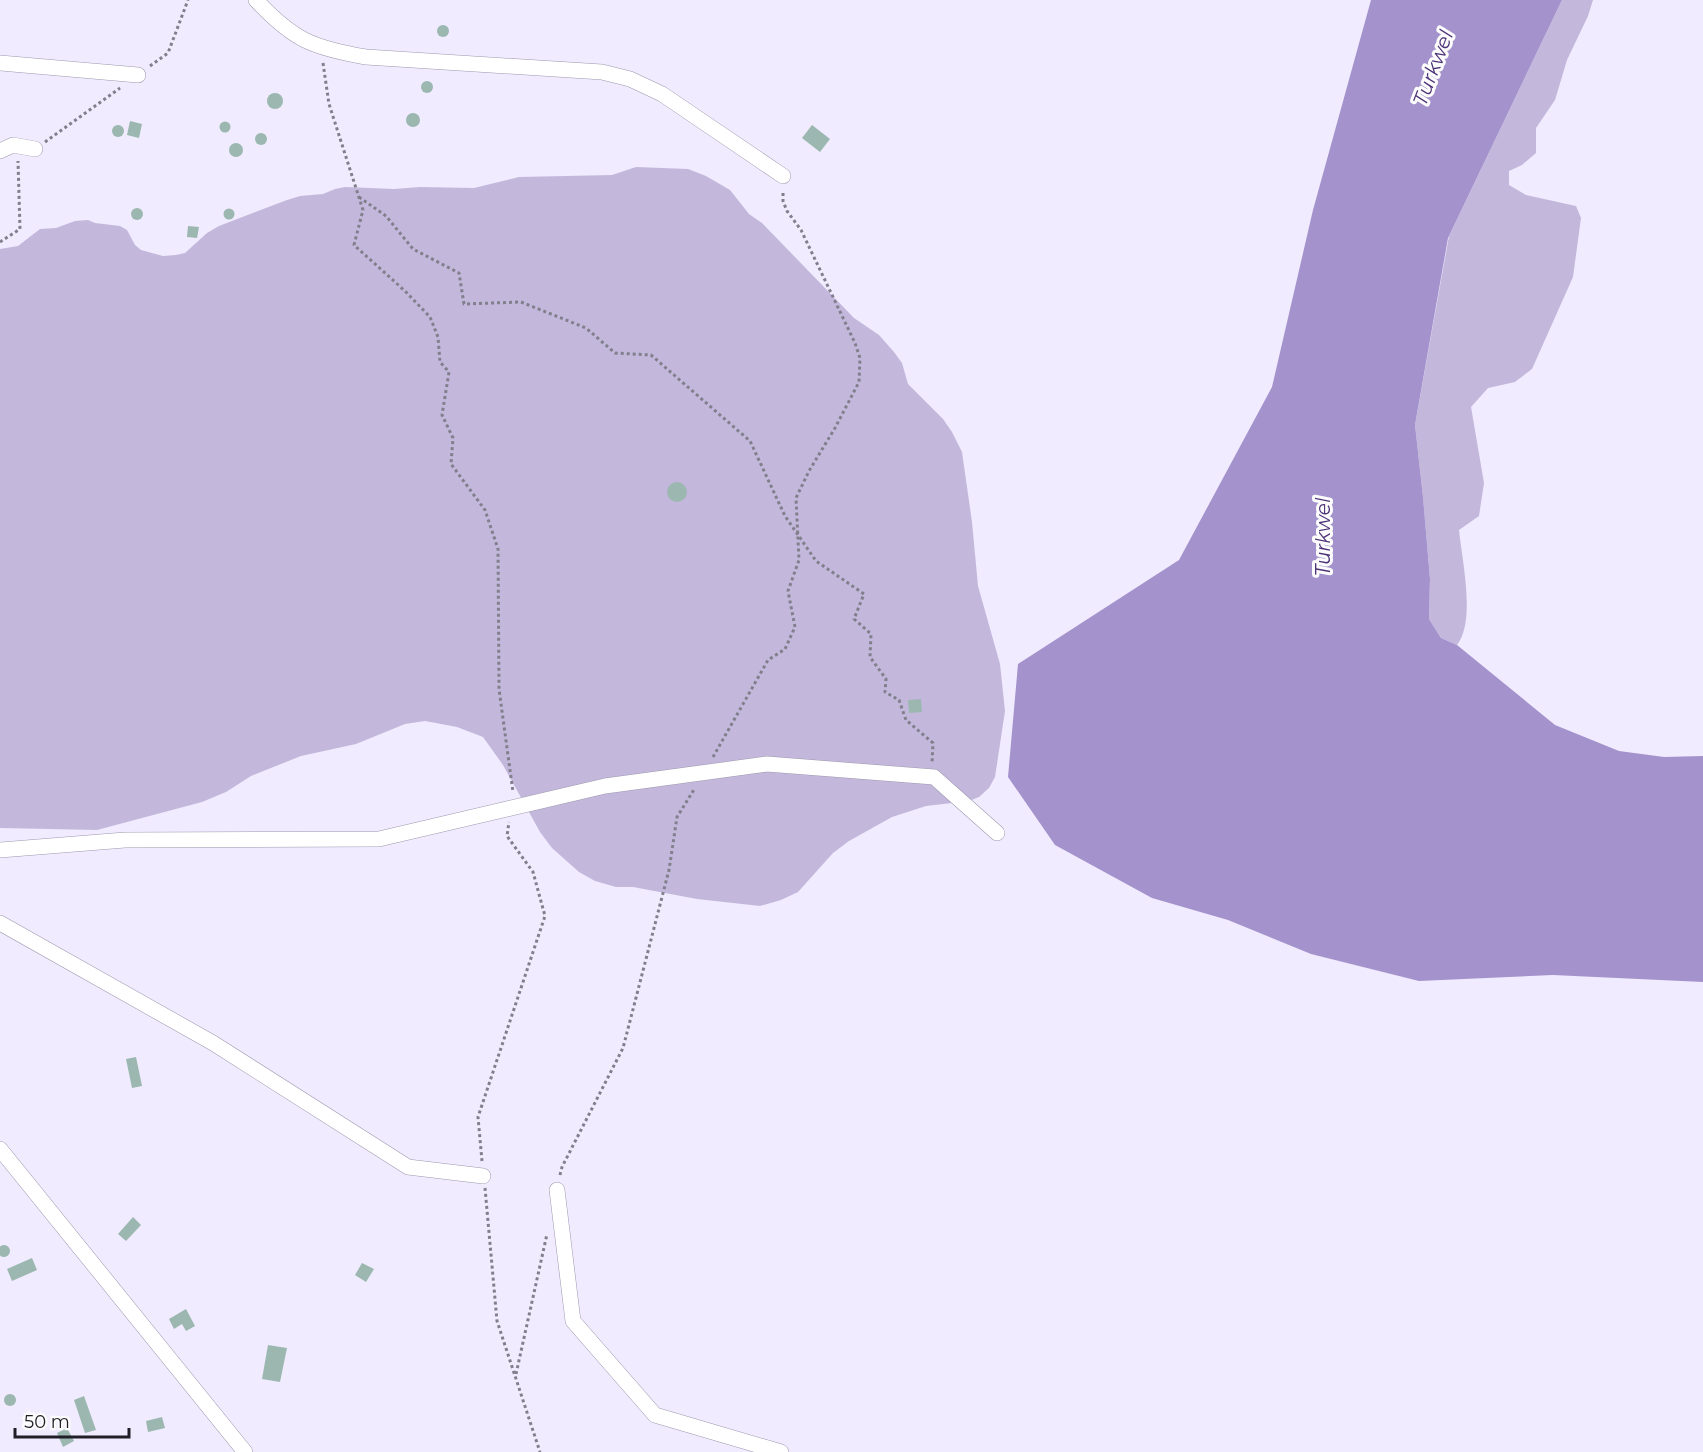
<svg xmlns="http://www.w3.org/2000/svg" width="1703" height="1452" font-family="Montserrat,sans-serif">
<style>
.green{fill:#c3b8dc}
.water{fill:#a492cc}
.building{fill:#9bb7b0}
.lines{fill:none;stroke-linecap:round;stroke-linejoin:round}
.minor-casing{stroke:#9e98ae;stroke-width:16}
.path{stroke:#827f8c;stroke-width:3;stroke-dasharray:3 3;stroke-linecap:butt}
.minor{stroke:#fff;stroke-width:15}
.labels{text-anchor:middle;stroke-width:6;stroke-linejoin:round;paint-order:stroke}
.water-label{font-size:20px;font-style:italic;fill:#4c3177;stroke:#fcfcfc}
</style>
<rect width="100%" height="100%" fill="#f0ebfe"/>
<g class="green">
<path d="M 1562,0 L 1593,0 L 1588,16 L 1567,60 L 1555,100 L 1536,128 L 1536,153 L 1522,165 L 1509,171 L 1509,185 L 1526,195 L 1576,206 L 1581,218 L 1573,277 L 1532,369 L 1515,382 L 1488,388 L 1471,407 L 1484,483 L 1479,516 L 1459,530 C 1462,560 1476,621 1457,645 L 1441,638 L 1429,619 L 1430,579 L 1423,497 L 1415,425 L 1449,236 Z"/>
<polygon points="636,167 688,169 706,176 730,190 749,214 762,223 854,318 879,335 894,352 902,363 908,384 943,419 952,432 962,452 972,522 978,586 1000,664 1005,711 995,777 989,788 979,797 969,801 926,806 892,817 849,841 833,853 798,892 781,900 760,906 697,899 633,887 616,887 595,881 579,872 552,848 540,832 503,765 483,737 457,727 425,721 405,724 356,744 301,756 251,776 226,792 202,802 97,830 0,828 0,249 18,246 40,229 56,228 75,221 88,220 95,223 120,226 127,230 135,245 141,250 163,256 176,255 185,253 207,233 219,226 287,200 300,196 323,194 335,189 345,187 394,189 420,187 474,188 519,177 612,175"/>
</g>
<polygon class="water" points="1371,0 1562,0 1448,238 1415,425 1423,497 1430,579 1429,619 1441,638 1457,645 1555,725 1619,751 1664,757 1703,756 1703,982 1553,975 1419,981 1311,954 1228,920 1152,898 1055,845 1008,777 1018,664 1179,560 1272,387 1313,210"/>
<g class="building">
<circle cx="443" cy="31" r="6"/>
<circle cx="427" cy="87" r="6"/>
<circle cx="275" cy="101" r="8"/>
<circle cx="413" cy="120" r="7"/>
<polygon points="130,121 142,124 139,138 127,135"/>
<circle cx="225" cy="127" r="5.5"/>
<polygon points="812,125 830,139 820,152 802,138"/>
<circle cx="118" cy="131" r="6"/>
<circle cx="261" cy="139" r="6"/>
<circle cx="236" cy="150" r="7"/>
<circle cx="137" cy="214" r="6"/>
<circle cx="229" cy="214" r="5.5"/>
<polygon points="188,226 199,227 197,238 187,237"/>
<circle cx="677" cy="492" r="10"/>
<polygon points="921,699 922,712 909,713 908,700"/>
<polygon points="136,1057 142,1086 132,1088 126,1059"/>
<polygon points="133,1217 141,1225 126,1241 118,1234"/>
<circle cx="4" cy="1251" r="6"/>
<polygon points="32,1258 37,1270 12,1281 7,1269"/>
<polygon points="362,1263 374,1269 366,1282 355,1275"/>
<polygon points="186,1309 195,1326 186,1331 182,1324 174,1329 169,1319"/>
<polygon points="268,1345 287,1348 280,1382 262,1379"/>
<circle cx="10" cy="1400" r="6"/>
<polygon points="84,1396 96,1430 85,1433 74,1400"/>
<polygon points="162,1417 165,1428 148,1432 146,1421"/>
<polygon points="67,1428 74,1441 63,1447 57,1433"/>
</g>
<g class="lines">
<defs>
<g id="minor">
<path d="M 256,0 C 293,40 313,48 366,57 L 602,72 L 630,79 L 662,94 L 783,176"/>
<polyline points="0,63 138,75"/>
<polyline points="0,151 13,145 35,149"/>
<polyline points="0,850 125,840 379,839 605,786 767,764 934,777 997,833"/>
<polyline points="0,923 213,1043 408,1167 483,1176"/>
<polyline points="0,1149 245,1452"/>
<polyline points="557,1190 573,1321 655,1415 781,1452"/>
</g>
</defs>
<use href="#minor" class="minor-casing"/>
<g class="path">
<polyline points="323,63 329,104 363,210 354,245 405,291 430,317 438,337 440,362 449,372 442,415 453,438 451,464 485,510 498,549 499,689 513,792"/>
<polyline points="150,66 168,53 188,0"/>
<polyline points="45,142 120,88"/>
<polyline points="359,197 386,216 413,249 459,273 464,304 521,302 586,328 615,353 651,355 750,441 785,516 816,561 864,594 854,619 871,634 870,657 886,679 885,692 899,700 906,720 933,743 932,763"/>
<polyline points="0,242 20,229 18,161"/>
<polyline points="713,757 768,660 785,649 795,627 788,591 799,560 796,498 809,471 835,428 859,382 860,358 855,343 801,230 787,211 783,201 783,190"/>
<polyline points="482,1161 478,1117 545,916 533,872 507,836 509,822"/>
<polyline points="560,1175 562,1167 623,1048 669,870 677,817 695,788"/>
<polyline points="485,1188 497,1321 540,1452"/>
<polyline points="516,1374 547,1234"/>
</g>
<use href="#minor" class="minor"/>
</g>
<g class="labels">
<g class="water-label">
<text transform="translate(1433 68) rotate(-69)" y="7">Turkwel</text>
<text transform="translate(1323 537) rotate(-90)" y="7">Turkwel</text>
</g>
</g>
<path d="M15 1428v9h114v-9" fill="none" stroke="#201e26" stroke-width="3"/>
<text x="24" y="1428" font-size="18" fill="#201e26" stroke="#fcfcfc" stroke-width="4.5" paint-order="stroke">50 m</text>
</svg>
